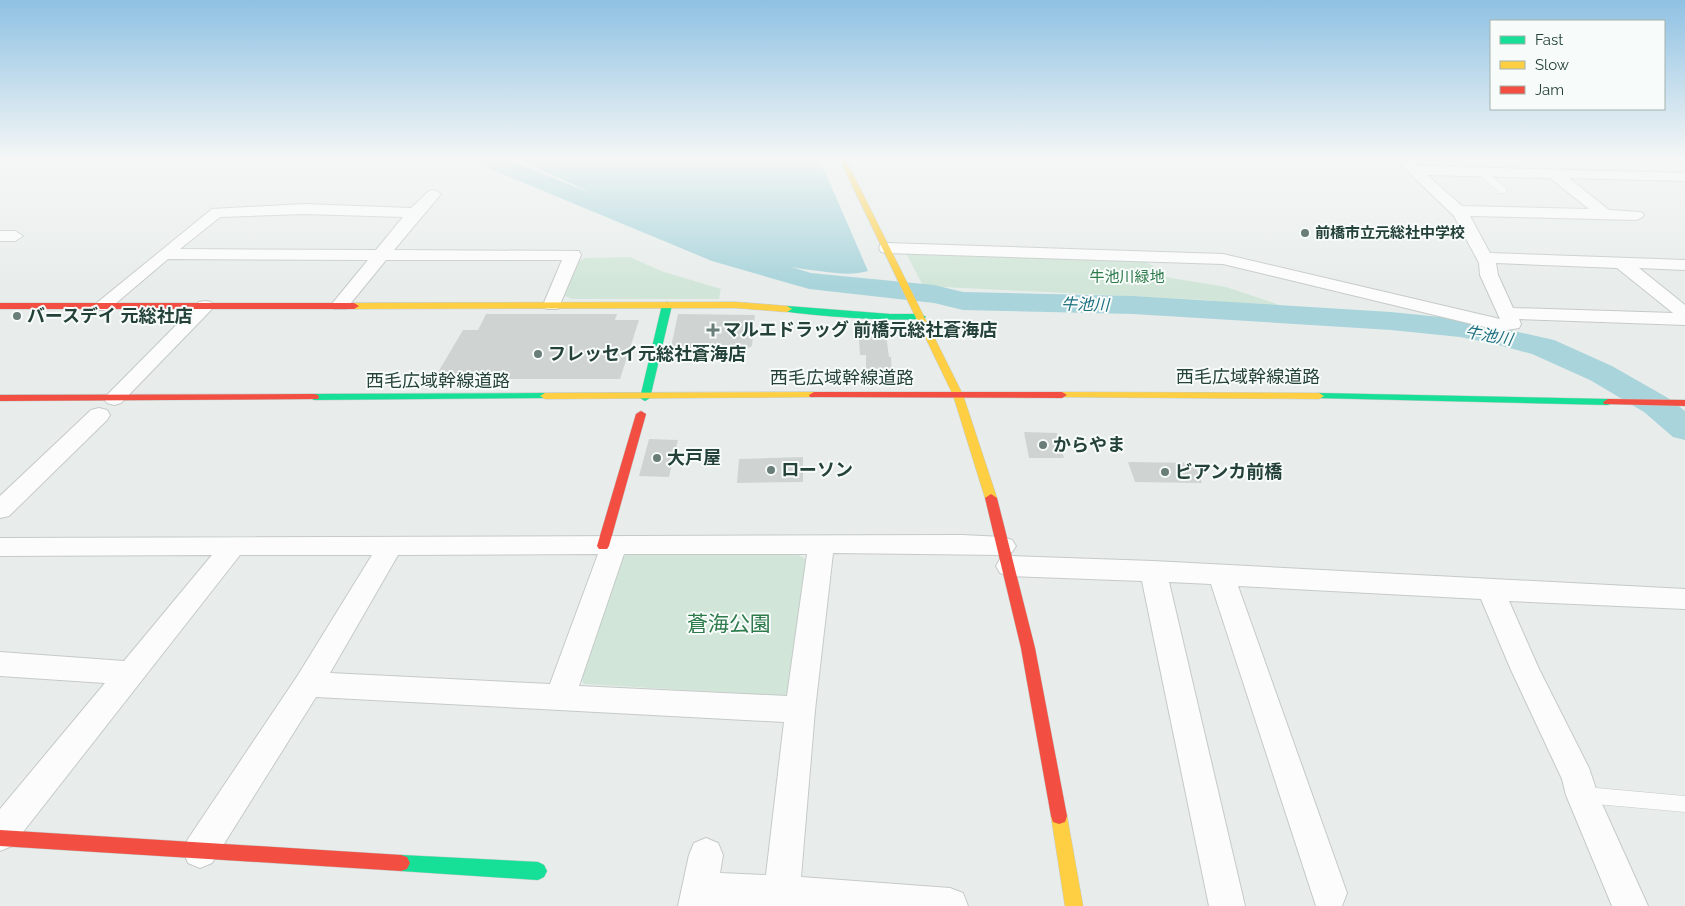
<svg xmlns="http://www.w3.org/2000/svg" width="1685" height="906" font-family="Raleway,'Noto Sans JP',sans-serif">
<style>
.green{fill:#d1e6d8}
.water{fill:#a9d4db}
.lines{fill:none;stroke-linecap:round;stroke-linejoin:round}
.river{fill:#a9d4db;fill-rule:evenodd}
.building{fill:#cfd4d2}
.lane-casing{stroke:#c5cac8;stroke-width:1}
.street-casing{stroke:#c5cac8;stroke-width:2}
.fast-casing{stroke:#c3cbc8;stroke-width:1}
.slow-casing{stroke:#c3cbc8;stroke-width:1}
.jam-casing{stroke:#c3cbc8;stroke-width:1}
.lane{fill:#fcfcfc;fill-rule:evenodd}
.street{fill:#fcfcfc;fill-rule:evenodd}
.fast{fill:#16e098;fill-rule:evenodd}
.slow{fill:#ffcf43;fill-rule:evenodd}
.jam{fill:#f24e42;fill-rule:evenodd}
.poi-dot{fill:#697e78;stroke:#f7fbf9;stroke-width:2}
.labels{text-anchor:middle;stroke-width:4;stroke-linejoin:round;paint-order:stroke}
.far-poi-label{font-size:15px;font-weight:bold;fill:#24423a;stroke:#f7fbf9;text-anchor:start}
.far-park-label{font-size:15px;fill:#2d7a4b;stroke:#f7fbf9}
.far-water-label{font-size:16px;font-style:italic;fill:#1c6f80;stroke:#f7fbf9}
.poi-label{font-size:18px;font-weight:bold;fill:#24423a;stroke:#f7fbf9;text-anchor:start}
.street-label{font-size:18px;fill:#24423a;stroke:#f7fbf9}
.near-park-label{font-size:21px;fill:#2d7a4b;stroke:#f7fbf9}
</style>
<rect width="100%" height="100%" fill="#e8edeb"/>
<g class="green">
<polygon points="905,251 1140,258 1163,272 1165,277 1226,287 1286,307 1285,310 1206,300 923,286"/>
<polygon points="630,257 661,271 721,289 719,299 572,299 565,296 579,261 586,258"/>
<polygon points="626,555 799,555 811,563 793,690 783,696 584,684 577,673 614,563"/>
</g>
<path class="water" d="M 514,158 L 819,158 L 868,271 C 851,276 836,273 819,271 C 713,259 611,199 514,158 Z"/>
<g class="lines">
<polygon class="river" points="473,158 503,158 732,249 811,273 934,285 963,292 1133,296 1391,312 1460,319 1554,340 1612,366 1668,398 1685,411 1685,440 1673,437 1644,412 1590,380 1532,354 1495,344 1460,337 1391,330 1133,314 963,310 934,303 809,289 712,261 476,163"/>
</g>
<g class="building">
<polygon points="486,314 617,314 615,320 639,320 620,379 434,379 463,330 478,330"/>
<polygon points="678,314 755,315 752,346 739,353 670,352"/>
<polygon points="858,327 885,327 889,357 891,357 892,376 866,376 866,355 860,355"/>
<polygon points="1024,432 1057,433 1064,458 1029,458"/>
<polygon points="649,439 678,440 669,477 639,476"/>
<polygon points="803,457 803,482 737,483 739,459"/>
<polygon points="1128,462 1194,463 1202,483 1135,482"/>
</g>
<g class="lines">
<defs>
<g id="lane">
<polygon points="1477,169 1483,169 1506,189 1506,193 1500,193 1477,173"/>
<polygon points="1585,787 1685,796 1685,812 1585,803 1579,800 1577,795 1579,790"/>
</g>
<g id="street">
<path d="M 1394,158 L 1409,158 L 1418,166 L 1685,173 L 1685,181 L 1569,178 L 1609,210 L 1641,212 L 1644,215 L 1641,218 L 1636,220 L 1470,216 L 1490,253 L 1685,260 L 1685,270 L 1639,268 L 1685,305 L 1685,325 L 1519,319 L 1521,324 L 1519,328 L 1501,331 L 1223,264 L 887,253 L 881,252 L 879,248 L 881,244 L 887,243 L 1223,254 L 1500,319 L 1480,275 L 1479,263 L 1454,216 ZM 1427,175 L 1550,178 L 1589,209 L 1462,206 ZM 1496,263 L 1617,268 L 1673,313 L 1513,308 L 1498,275 Z"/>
<path d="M 434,190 L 441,194 L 394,250 L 579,251 L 581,255 L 558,309 L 546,309 L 543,305 L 562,260 L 386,260 L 346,309 L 334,309 L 331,305 L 368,260 L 168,259 L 108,310 L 96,310 L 93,306 L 212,209 L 304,204 L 411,208 L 429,191 ZM 304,214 L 403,217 L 376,250 L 180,249 L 220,217 Z"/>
<polygon points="0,231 15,231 23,236 15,241 0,241"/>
<polygon points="205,301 211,302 214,306 211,310 121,403 114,405 107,403 104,399 107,395 199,302"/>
<polygon points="99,408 107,410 110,415 107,420 9,516 0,518 0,496 91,410"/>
<path d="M 962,535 L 1003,537 L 1012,540 L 1016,546 L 1012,552 L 1003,555 L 833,553 L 815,710 L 801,877 L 950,888 L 963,893 L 968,906 L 678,906 L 689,855 L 694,843 L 706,838 L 718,843 L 723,855 L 720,873 L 766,875 L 784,722 L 316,697 L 212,863 L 200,868 L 188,863 L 183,851 L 188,839 L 298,675 L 372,555 L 240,555 L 12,846 L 0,851 L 0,809 L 105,683 L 0,676 L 0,652 L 124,661 L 212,555 L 0,556 L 0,538 ZM 598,554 L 550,684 L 330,673 L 398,555 ZM 624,554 L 807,554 L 787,696 L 579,686 Z"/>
<polygon points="1009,556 1153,561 1685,589 1685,609 1509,601 1539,669 1589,768 1598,795 1648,906 1612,906 1566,795 1562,779 1511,670 1481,599 1238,586 1347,893 1342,906 1316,906 1211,584 1169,582 1245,906 1209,906 1142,581 1009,576 1000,573 996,566 1000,559"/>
</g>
<g id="fast">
<polygon points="667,302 672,305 650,398 645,401 640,398 662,305"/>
<path d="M 787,306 L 890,314 L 921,314 L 926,317 C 917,324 801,315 784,311 L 782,309 Z"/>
<polygon points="545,393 550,396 549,398 314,400 309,397 314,394"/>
<polygon points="1319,393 1608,399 1613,402 1608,405 1315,398 1314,396 1315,394"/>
<polygon points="401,855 538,862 544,865 547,871 544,877 538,880 401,871 395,869 392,863 395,857"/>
</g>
<g id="slow">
<polygon points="839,158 845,158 963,395 997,498 995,501 991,502 985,498 953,395"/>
<polygon points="736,302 787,306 792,309 787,312 736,308 354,309 349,306 354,303"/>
<polygon points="814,392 819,395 818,397 545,399 540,396 545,393"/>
<polygon points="1062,392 1319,393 1324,396 1319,399 1058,397 1057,395"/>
<polygon points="1059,808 1065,810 1067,816 1083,906 1065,906 1051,816 1053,810"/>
</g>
<g id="jam">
<polygon points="0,303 354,303 359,306 354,309 0,309"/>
<polygon points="814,392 1062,392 1067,395 1062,398 810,397 809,395"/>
<polygon points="314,394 318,395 319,397 318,399 0,401 0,395"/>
<polygon points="1608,399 1685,400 1685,406 1604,404 1603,402"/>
<polygon points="641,411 646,414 609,546 607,549 599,549 597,546 636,414"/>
<polygon points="991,494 997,498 1035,648 1067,816 1065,822 1059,824 1053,822 1051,816 1021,648 985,498"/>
<polygon points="0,830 401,855 407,857 410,863 407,869 401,871 0,846"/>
</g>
</defs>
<use href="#lane" class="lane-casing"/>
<use href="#street" class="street-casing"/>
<use href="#fast" class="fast-casing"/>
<use href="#slow" class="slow-casing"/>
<use href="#jam" class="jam-casing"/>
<use href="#lane" class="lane"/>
<use href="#street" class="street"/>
<use href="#fast" class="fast"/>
<use href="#slow" class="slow"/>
<use href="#jam" class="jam"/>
</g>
<linearGradient id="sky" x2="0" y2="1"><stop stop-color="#8fc1e3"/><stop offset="0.56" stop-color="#f5f7f6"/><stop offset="1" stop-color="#f5f7f6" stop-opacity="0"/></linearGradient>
<rect width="1685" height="284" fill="url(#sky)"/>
<g class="poi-dot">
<circle cx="1305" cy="233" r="5"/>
<circle cx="17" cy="316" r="5"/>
<path d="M710.5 322.5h5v5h5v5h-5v5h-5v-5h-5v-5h5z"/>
<circle cx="538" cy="354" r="5"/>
<circle cx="1043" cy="445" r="5"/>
<circle cx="657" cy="458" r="5"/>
<circle cx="771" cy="470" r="5"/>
<circle cx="1165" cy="472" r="5"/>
</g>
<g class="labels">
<g class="far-poi-label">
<text x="1315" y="238">前橋市立元総社中学校</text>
</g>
<g class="far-park-label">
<text x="1127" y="282">牛池川緑地</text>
</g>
<g class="far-water-label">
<text transform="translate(1085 304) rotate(1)" y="6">牛池川</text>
<text transform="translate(1489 335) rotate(10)" y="6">牛池川</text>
</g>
<g class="poi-label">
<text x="27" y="322">バースデイ 元総社店</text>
<text x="723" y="336">マルエドラッグ 前橋元総社蒼海店</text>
<text x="548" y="360">フレッセイ元総社蒼海店</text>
<text x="1053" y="451">からやま</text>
<text x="667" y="464">大戸屋</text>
<text x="781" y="476">ローソン</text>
<text x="1175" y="478">ビアンカ前橋</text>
</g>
<g class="street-label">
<text x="1248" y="383">西毛広域幹線道路</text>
<text x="842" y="384">西毛広域幹線道路</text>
<text x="438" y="387">西毛広域幹線道路</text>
</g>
<g class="near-park-label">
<text x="729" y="631">蒼海公園</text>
</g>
</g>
<rect x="1490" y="20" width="175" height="90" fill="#f7fbf9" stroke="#a3b1ad"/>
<rect x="1500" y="36" width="25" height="8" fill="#16e098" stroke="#a3b1ad"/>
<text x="1535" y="45" font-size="15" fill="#24423a">Fast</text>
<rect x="1500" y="61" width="25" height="8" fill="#ffcf43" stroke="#a3b1ad"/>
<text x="1535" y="70" font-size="15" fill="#24423a">Slow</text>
<rect x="1500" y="86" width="25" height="8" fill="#f24e42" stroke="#a3b1ad"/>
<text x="1535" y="95" font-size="15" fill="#24423a">Jam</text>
</svg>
